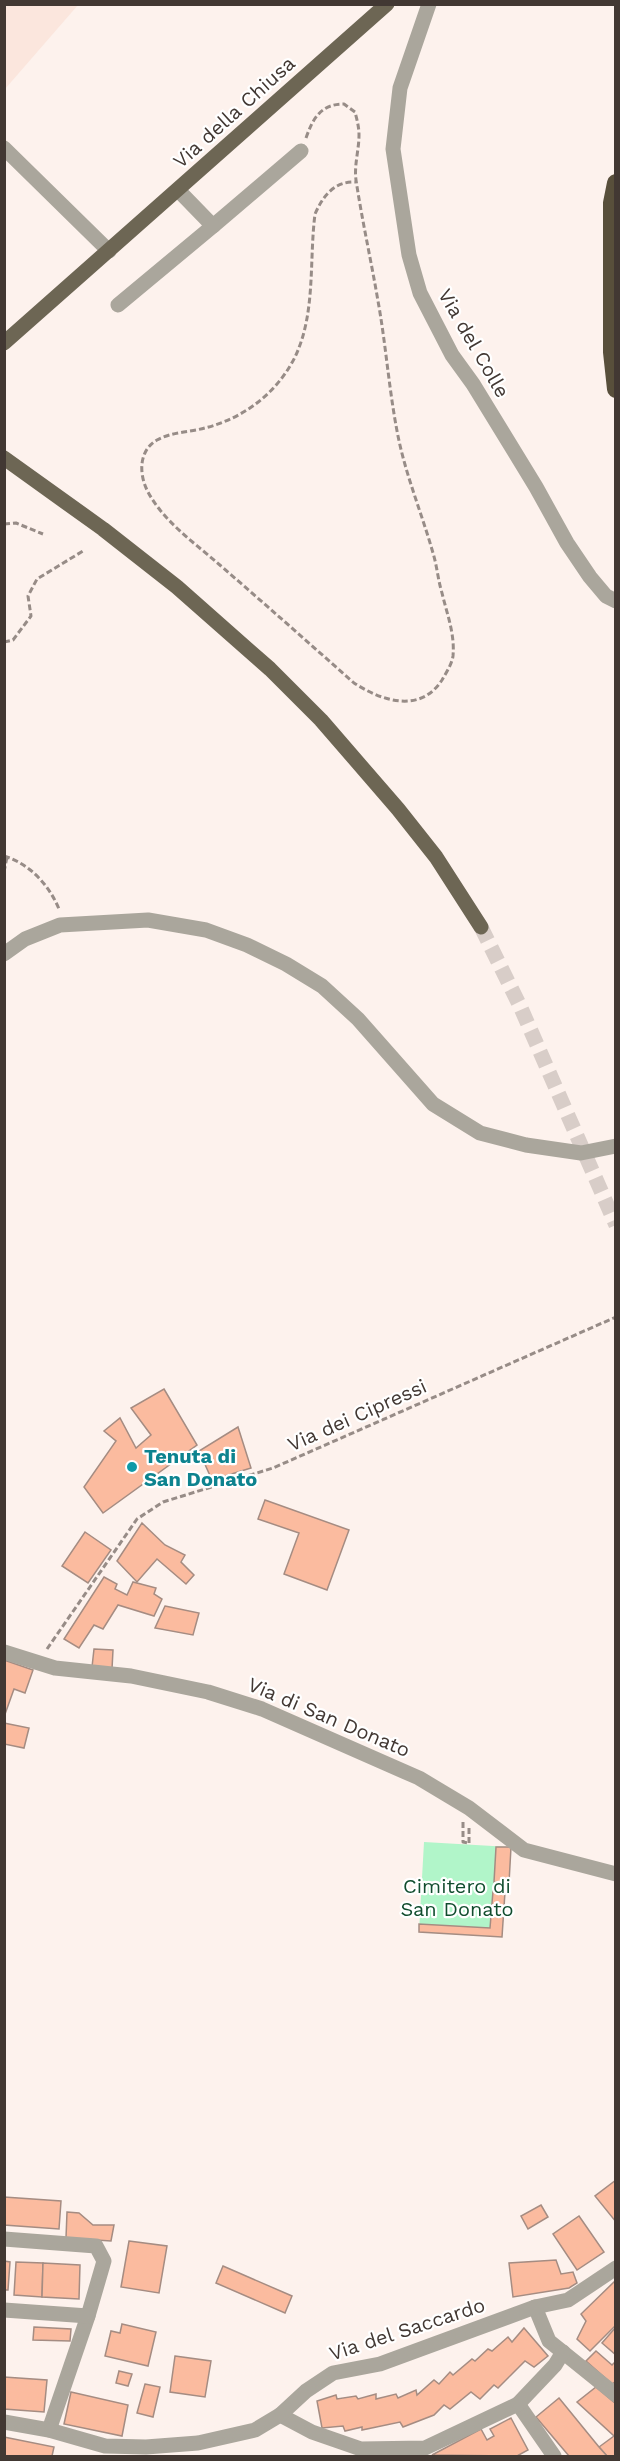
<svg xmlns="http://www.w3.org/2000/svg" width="620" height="2461" font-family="'Work Sans',sans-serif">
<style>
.built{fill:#fbe6dd}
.green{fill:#b1f5c9}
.building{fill:#fbbb9f;stroke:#a58c82;stroke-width:1.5}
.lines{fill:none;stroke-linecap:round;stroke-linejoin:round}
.major-tunnel{stroke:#d8cdc8;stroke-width:15;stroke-dasharray:15 8;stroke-linecap:butt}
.path{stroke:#978c87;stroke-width:3;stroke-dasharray:6 3;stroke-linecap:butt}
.minor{stroke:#aaa69c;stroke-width:15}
.major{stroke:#6d6654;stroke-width:15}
.highway{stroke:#584f3b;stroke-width:18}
.culture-dot{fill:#0f9aa8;stroke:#fff;stroke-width:2}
.labels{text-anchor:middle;stroke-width:4.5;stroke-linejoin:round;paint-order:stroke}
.street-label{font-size:20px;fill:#423833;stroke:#fff}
.culture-label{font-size:20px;font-weight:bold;fill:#0d838f;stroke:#fff;text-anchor:start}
.park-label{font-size:20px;fill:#114d2e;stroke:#fff}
</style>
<rect width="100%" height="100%" fill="#fdf2ed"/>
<polygon class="built" points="5,4 78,5 5,89 4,5"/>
<polygon class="green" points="424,1842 511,1847 509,1883 494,1882 493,1891 505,1892 502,1937 419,1932"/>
<g class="building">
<polygon points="164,1389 197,1445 103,1513 84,1487 116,1441 104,1431 120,1418 136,1448 151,1435 131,1408"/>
<polygon points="238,1427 251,1468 212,1480 199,1451"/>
<polygon points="265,1500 349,1530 327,1590 284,1574 299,1533 258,1519"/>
<polygon points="142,1523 165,1545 185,1555 181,1562 194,1575 186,1584 157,1559 137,1582 117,1561"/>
<polygon points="85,1532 111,1550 88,1583 62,1566"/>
<polygon points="104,1577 117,1584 115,1589 127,1595 133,1582 156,1588 154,1594 162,1599 154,1616 118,1605 103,1629 94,1625 79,1648 64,1639"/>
<polygon points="165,1606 199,1613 193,1635 155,1628"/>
<polygon points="94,1649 113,1650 112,1669 92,1667"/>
<polygon points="4,1660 33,1670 25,1693 14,1689 4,1717"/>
<polygon points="4,1723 29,1728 24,1748 4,1744"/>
<polygon points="496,1847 511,1847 509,1883 494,1882"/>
<polygon points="493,1891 505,1892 502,1937 419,1932 419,1924 490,1928"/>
<polygon points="616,2180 616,2222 595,2196"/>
<polygon points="4,2197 61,2201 59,2229 4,2225"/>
<polygon points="541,2205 548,2217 528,2229 521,2216"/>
<polygon points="67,2212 79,2213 93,2225 114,2225 111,2241 66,2238"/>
<polygon points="579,2216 604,2252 577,2270 553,2234"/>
<polygon points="129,2241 167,2246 159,2293 121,2287"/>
<polygon points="556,2260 561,2274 573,2272 577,2283 569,2288 513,2297 509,2263"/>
<polygon points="4,2261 10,2262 8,2290 4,2290"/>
<polygon points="16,2262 43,2263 42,2297 14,2295"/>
<polygon points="43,2263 80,2265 79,2299 42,2297"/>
<polygon points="223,2266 292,2296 285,2313 216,2283"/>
<polygon points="616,2280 616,2325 590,2351 577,2339 586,2321 581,2314"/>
<polygon points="122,2324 156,2332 148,2366 105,2356 111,2331 120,2333"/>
<polygon points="34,2327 71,2329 70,2341 33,2340"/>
<polygon points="616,2327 616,2355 602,2343"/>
<polygon points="524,2328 548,2356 534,2367 525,2361 498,2388 494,2385 480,2399 471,2392 450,2409 444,2405 434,2415 403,2427 400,2422 362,2430 362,2427 345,2431 343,2426 322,2428 317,2401 336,2395 337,2399 356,2396 358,2399 376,2394 376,2399 396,2394 398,2398 416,2390 417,2395 434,2380 439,2384 450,2372 453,2375 472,2359 475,2361 488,2349 492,2351 508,2337 512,2342"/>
<polygon points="596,2351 612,2365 616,2361 616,2381 612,2384 586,2361"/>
<polygon points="175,2356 211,2361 205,2397 170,2392"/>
<polygon points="119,2371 132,2374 128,2386 116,2383"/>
<polygon points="4,2377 47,2380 44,2412 4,2409"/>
<polygon points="145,2384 160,2387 153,2417 137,2413"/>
<polygon points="596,2387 616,2404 615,2456 607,2456 599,2447 614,2436 577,2402"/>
<polygon points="71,2392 128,2405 122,2436 64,2424"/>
<polygon points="559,2398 599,2447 607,2456 569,2456 536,2417"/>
<polygon points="511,2418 528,2450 517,2456 432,2455 481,2429 487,2440 494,2436 490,2429"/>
<polygon points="4,2437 54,2447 52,2456 4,2456"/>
</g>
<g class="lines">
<polyline class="major-tunnel" points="481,927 520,1006 616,1225"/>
<g class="path">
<path d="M 306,138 C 313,118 321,104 344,104 L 355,112 C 357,120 359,127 359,135 C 359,150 354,165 356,180 C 362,220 371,260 378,301 C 386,345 389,391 398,436 C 406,476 422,514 433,553 C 437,566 438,580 442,593 C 447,614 455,634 453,656 C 452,664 446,673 442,680 C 420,714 382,701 354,683 C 310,644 266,605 221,566 C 196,544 164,522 148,492 C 139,475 138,451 157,440 C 171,432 190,432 205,428 C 244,418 277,393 295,357 C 316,313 309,261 315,214 C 323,196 334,181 356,182"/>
<polyline points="4,524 16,523 43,534"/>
<polyline points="4,642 13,640 31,616 28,596 37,579 83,551"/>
<path d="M 4,856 C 30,864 49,885 59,909"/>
<polyline points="4,872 7,857"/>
<polyline points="4,900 4,911"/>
<polyline points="47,1649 137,1519 163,1502 273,1468 616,1317"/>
<polyline points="463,1822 463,1842 469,1843"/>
<polyline points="469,1828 469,1845"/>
</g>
<g class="minor">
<polyline points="429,4 400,88 393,149 409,255 420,293 452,355 473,384 536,487 567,543 590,577 606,596 616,601"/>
<polyline points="4,148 109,251"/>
<polyline points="213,226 301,151"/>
<polyline points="118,305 213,226 178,190"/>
<polyline points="4,954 25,939 60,925 148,920 206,930 247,945 286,964 322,986 358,1019 433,1104 480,1133 526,1145 581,1153 616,1146"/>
<polyline points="4,1652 55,1668 131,1676 208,1692 262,1709 419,1778 469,1808 524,1850 616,1874"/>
<polyline points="4,2239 96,2246 104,2261 88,2316 49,2430"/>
<polyline points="535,2307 549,2341 616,2395"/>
<polyline points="4,2310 88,2316"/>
<polyline points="518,2404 554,2456"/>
<polyline points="280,2415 312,2432 361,2449 425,2448 518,2404 555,2365 563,2352"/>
<polyline points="4,2422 49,2430 105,2446 146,2447 198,2443 255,2430 280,2415 306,2391 333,2373 380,2364 535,2307 568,2300 616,2268"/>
</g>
<g class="major">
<polyline points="4,343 387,4"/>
<polyline points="4,458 103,529 177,587 270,669 321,720 398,809 436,857 481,927"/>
</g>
<polyline class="highway" points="616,183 612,203 612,352 616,389"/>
</g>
<circle class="culture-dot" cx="132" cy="1467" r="6"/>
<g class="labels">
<g class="street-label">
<text transform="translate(234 112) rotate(-42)" y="7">Via della Chiusa</text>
<text transform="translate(474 343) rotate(60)" y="7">Via del Colle</text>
<text transform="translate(357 1415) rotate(-24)" y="7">Via dei Cipressi</text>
<text transform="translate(329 1717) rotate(23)" y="7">Via di San Donato</text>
<text transform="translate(407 2329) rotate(-18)" y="7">Via del Saccardo</text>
</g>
<g class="culture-label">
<text x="144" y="1463">Tenuta di<tspan x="144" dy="23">San Donato</tspan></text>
</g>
<g class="park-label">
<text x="457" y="1893">Cimitero di<tspan x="457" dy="23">San Donato</tspan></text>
</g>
</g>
<rect width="620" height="2461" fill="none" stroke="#423833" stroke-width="12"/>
</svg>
